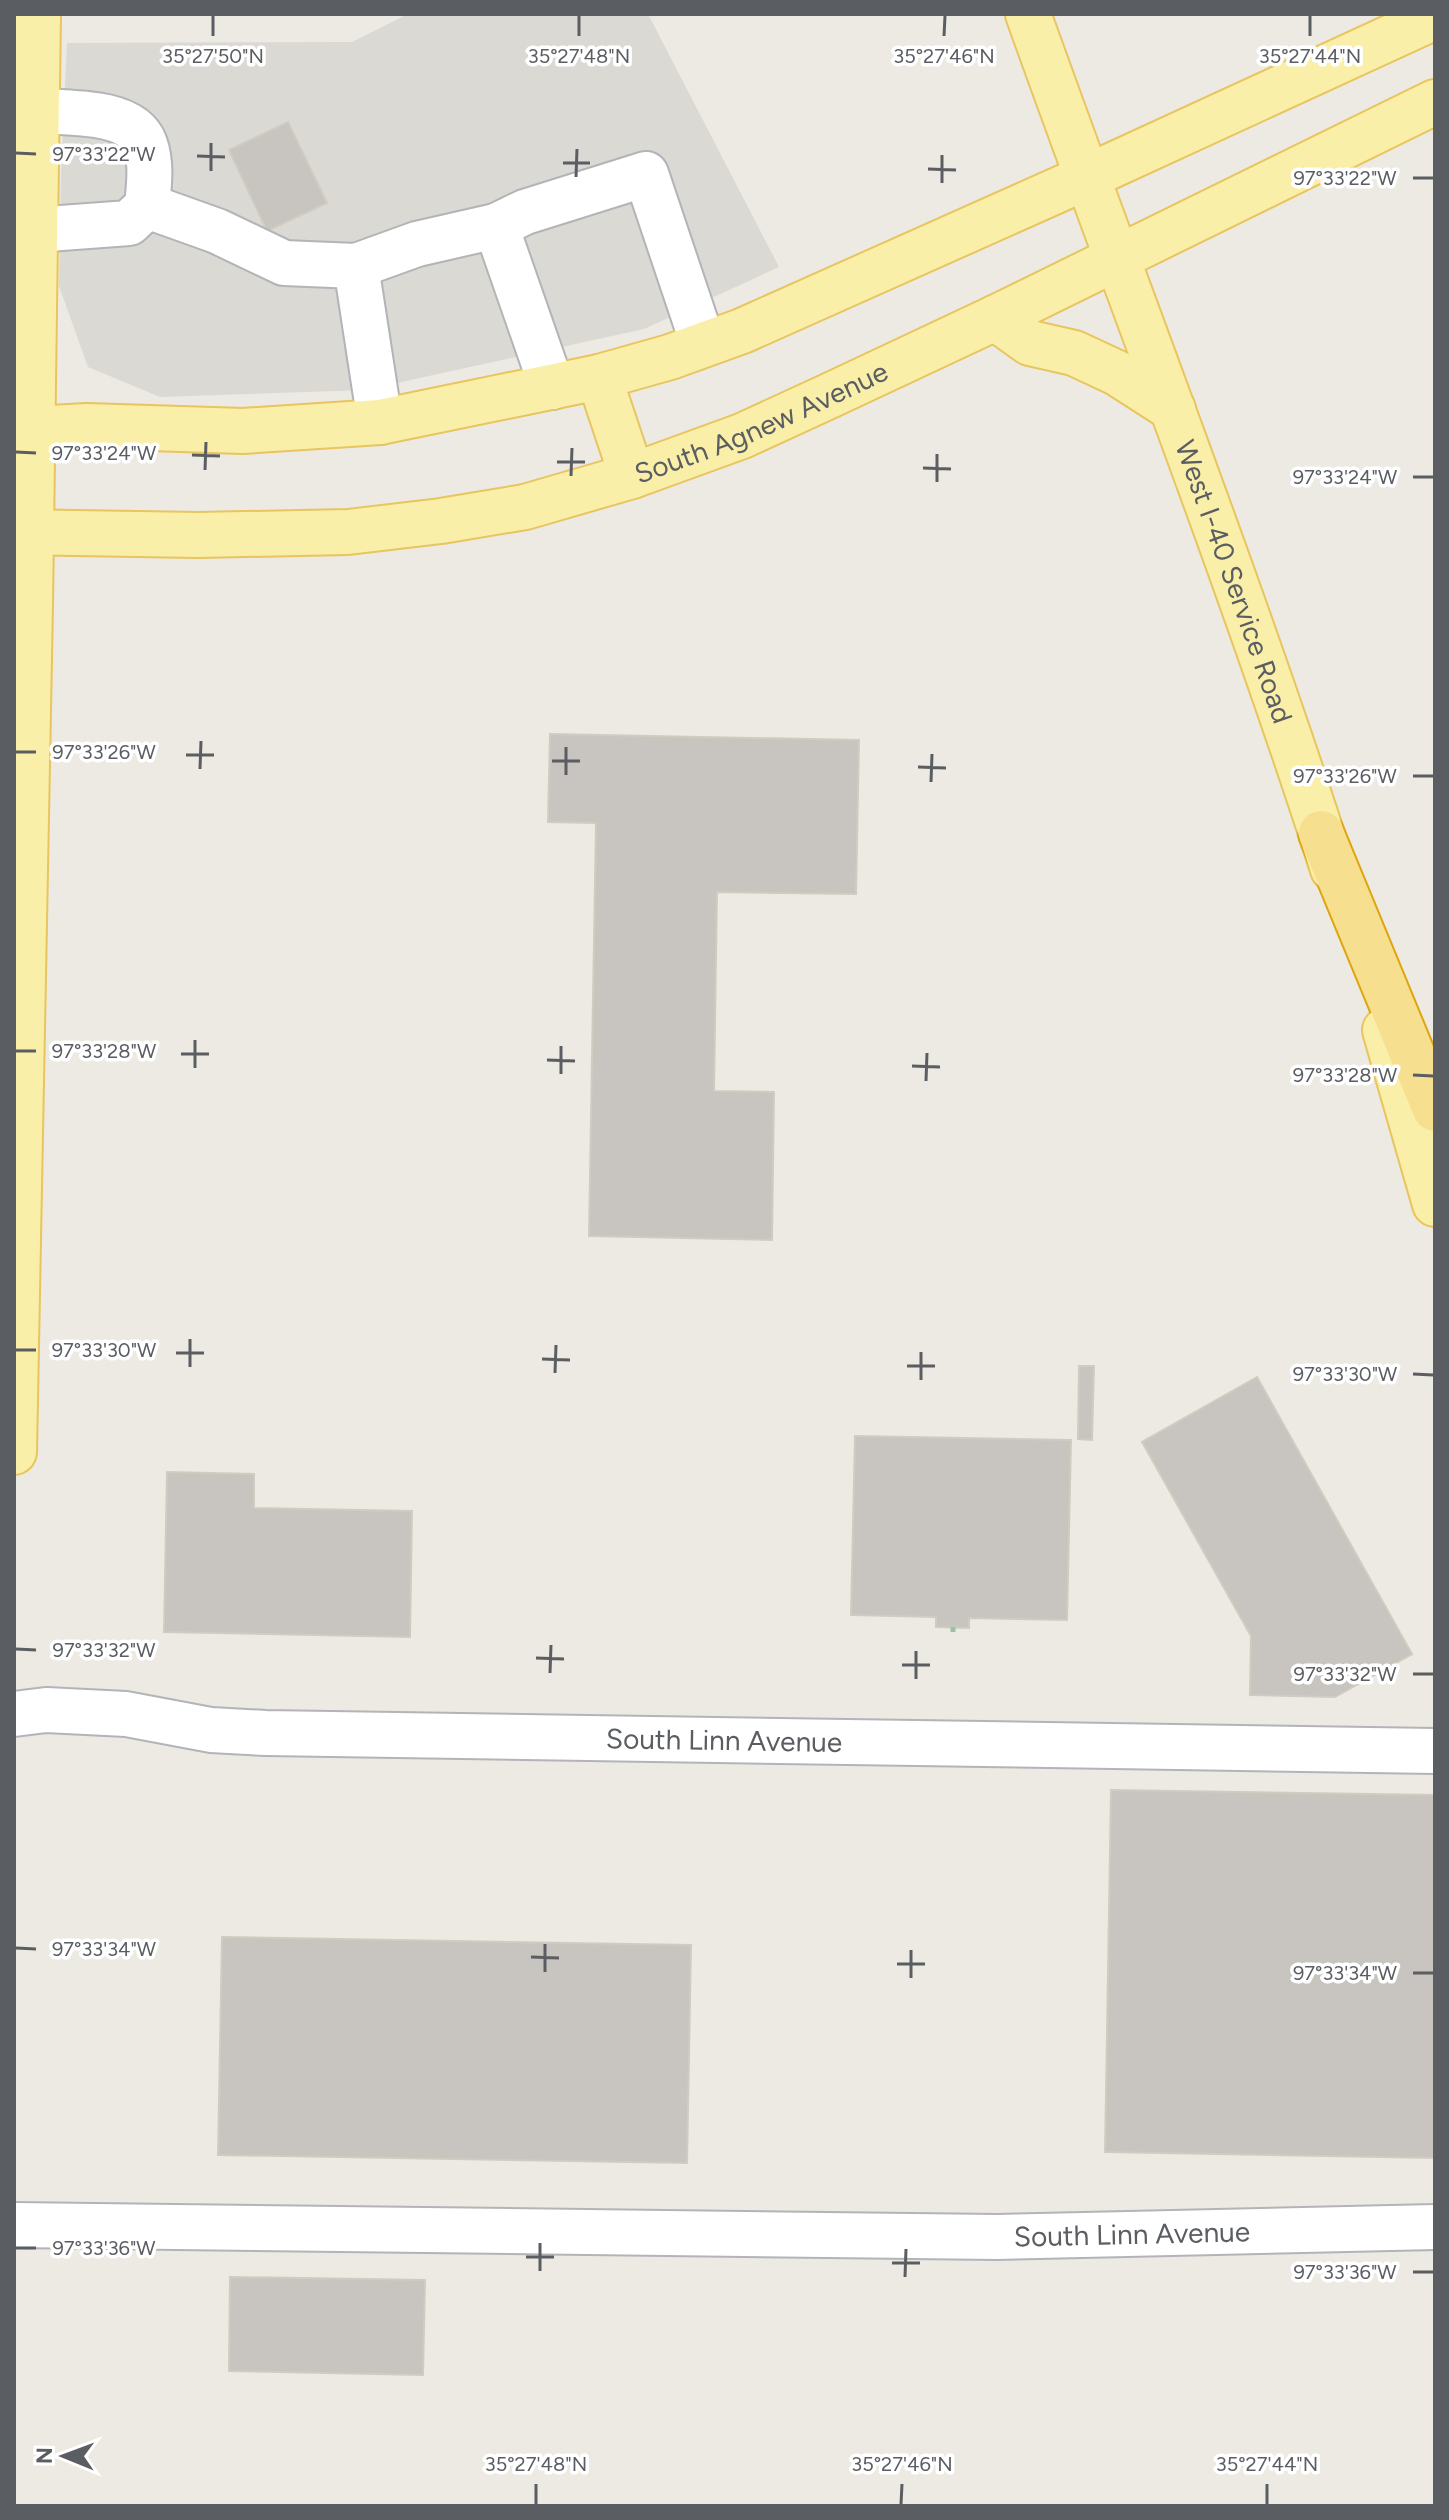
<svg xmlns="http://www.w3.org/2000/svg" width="1449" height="2520" font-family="Figtree,sans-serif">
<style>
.industrial{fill:#dbd9d4}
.building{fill:#c8c4bf;stroke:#d0ccc0;stroke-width:2}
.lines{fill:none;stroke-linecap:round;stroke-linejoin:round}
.minor-casing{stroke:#b2b4b8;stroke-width:48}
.major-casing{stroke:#e8c55e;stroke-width:48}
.highway-casing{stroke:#e0a40e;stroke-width:48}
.path{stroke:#99c3a6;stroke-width:5;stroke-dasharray:8 4;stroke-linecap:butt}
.minor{stroke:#fff;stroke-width:44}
.major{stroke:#faefa9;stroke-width:44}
.highway{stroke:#f6df8f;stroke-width:44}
.ticks{fill:none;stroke:#5a5d62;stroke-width:3}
.labels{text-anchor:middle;stroke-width:7;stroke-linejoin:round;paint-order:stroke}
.street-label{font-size:28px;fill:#5a5d62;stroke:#fff}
.ticks-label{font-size:20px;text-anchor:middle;fill:#5a5d62;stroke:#fff;stroke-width:7;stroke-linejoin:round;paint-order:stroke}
</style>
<rect width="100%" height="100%" fill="#eceae2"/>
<polygon class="industrial" points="408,14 648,14 779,267 644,329 365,390 160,397 88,367 59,286 61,175 67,43 352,42"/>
<g class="building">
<polygon points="288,122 327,203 267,231 229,150"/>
<polygon points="550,734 859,740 856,894 717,892 714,1091 774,1092 772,1240 589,1236 596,823 548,822"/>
<polygon points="1079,1366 1094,1366 1092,1440 1078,1439"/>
<polygon points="1257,1377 1412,1654 1335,1697 1250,1695 1251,1636 1142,1442"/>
<polygon points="855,1436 1071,1440 1067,1620 969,1618 969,1628 936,1627 936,1617 851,1615"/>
<polygon points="167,1472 254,1474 254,1508 412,1511 410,1637 164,1632"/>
<polygon points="1111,1790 1435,1795 1435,2158 1105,2152"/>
<polygon points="222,1937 691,1945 687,2163 218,2155"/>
<polygon points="230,2277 425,2280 423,2375 229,2371"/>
</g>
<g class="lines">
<defs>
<g id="minor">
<polyline points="147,206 217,231 284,263 356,266 380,422"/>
<polyline points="496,226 525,212 646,174 703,344"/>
<path d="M 34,230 L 129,223 L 147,206 C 149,186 152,163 145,144 C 132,109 67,113 36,111"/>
<polyline points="356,266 417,244 496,226 552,387"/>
<path id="s1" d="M 14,1714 L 46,1710 L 126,1714 L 211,1730 L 266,1733 L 1435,1751"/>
<path id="s2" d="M 14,2225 L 997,2237 L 1435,2227"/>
</g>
<g id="major">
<path id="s3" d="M 1028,14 C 1130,299 1240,581 1333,869"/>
<polyline points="995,318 1030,343 1074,353 1117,373 1173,409"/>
<polyline points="599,377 632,476"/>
<polyline points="14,430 87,426 243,431 380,422 599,377 670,357 742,331 1087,177 1435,17"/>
<path id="s4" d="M 14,532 L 198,535 L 348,532 L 441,521 L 525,507 L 632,476 L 742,436 L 829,396 L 995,318 L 1435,102"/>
<polyline points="1385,1030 1435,1204"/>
<polyline points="14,1452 30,605 38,14"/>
</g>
<polyline id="highway" points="1321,833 1435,1109"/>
</defs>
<use href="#minor" class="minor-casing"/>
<use href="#major" class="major-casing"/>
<use href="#highway" class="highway-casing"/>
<polyline class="path" points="953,1632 953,1627"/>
<use href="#minor" class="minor"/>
<use href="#major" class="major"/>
<use href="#highway" class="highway"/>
</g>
<path class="ticks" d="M 213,36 L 213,16M 579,36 L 579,16M 944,36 L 945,16M 1310,36 L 1310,16M 16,153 L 36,154M 197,156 L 225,157M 563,163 L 590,163M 928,169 L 956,170M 211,171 L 211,143M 576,177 L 577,149M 1413,178 L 1433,178M 942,183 L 942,155M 16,452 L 36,453M 192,455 L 220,456M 557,462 L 585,462M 923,468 L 951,469M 205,470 L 206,442M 571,476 L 572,448M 1413,477 L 1433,477M 937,482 L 937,454M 16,752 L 36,752M 186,755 L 214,755M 552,761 L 580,761M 918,767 L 946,768M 200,769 L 201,741M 566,775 L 566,747M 1413,776 L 1433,776M 931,782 L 932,754M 16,1051 L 36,1051M 181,1054 L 209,1054M 547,1060 L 575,1061M 912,1066 L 940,1067M 195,1068 L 195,1040M 561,1074 L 561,1046M 1413,1075 L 1433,1076M 926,1081 L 927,1053M 16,1350 L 36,1350M 176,1353 L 204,1353M 542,1359 L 570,1360M 907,1366 L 935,1366M 190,1367 L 190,1339M 555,1373 L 556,1345M 1413,1374 L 1433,1375M 921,1380 L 921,1352M 16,1649 L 36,1650M 536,1658 L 564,1659M 902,1665 L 930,1665M 550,1673 L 551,1645M 1413,1674 L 1433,1674M 916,1679 L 916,1651M 16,1948 L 36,1949M 531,1957 L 559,1958M 897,1964 L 925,1964M 545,1972 L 545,1944M 1413,1973 L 1433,1973M 911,1978 L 911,1950M 16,2248 L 36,2248M 526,2257 L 554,2257M 892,2263 L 920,2263M 540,2271 L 540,2243M 1413,2272 L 1433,2272M 905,2277 L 906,2249M 536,2504 L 536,2484M 901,2504 L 902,2484M 1267,2504 L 1267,2484"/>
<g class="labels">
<g class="street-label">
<text dy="10" stroke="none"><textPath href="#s4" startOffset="764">South Agnew Avenue</textPath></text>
<text dy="10" stroke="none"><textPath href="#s3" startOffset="604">West I-40 Service Road</textPath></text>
<text dy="10" stroke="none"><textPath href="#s1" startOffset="712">South Linn Avenue</textPath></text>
<text dy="10" stroke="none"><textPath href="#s2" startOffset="1118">South Linn Avenue</textPath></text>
</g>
</g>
<g class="ticks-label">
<text x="213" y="63">35°27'50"N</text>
<text x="579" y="63">35°27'48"N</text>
<text x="944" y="63">35°27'46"N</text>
<text x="1310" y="63">35°27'44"N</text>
<text x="104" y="161">97°33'22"W</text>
<text x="1345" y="185">97°33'22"W</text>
<text x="104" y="460">97°33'24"W</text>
<text x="1345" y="484">97°33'24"W</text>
<text x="104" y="759">97°33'26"W</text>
<text x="1345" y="783">97°33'26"W</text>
<text x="104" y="1058">97°33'28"W</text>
<text x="1345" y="1082">97°33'28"W</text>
<text x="104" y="1357">97°33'30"W</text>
<text x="1345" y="1381">97°33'30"W</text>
<text x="104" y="1657">97°33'32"W</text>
<text x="1345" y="1681">97°33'32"W</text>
<text x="104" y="1956">97°33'34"W</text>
<text x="1345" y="1980">97°33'34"W</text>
<text x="104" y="2255">97°33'36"W</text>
<text x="1345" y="2279">97°33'36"W</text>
<text x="536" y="2471">35°27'48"N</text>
<text x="902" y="2471">35°27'46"N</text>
<text x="1267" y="2471">35°27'44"N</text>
</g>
<rect width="1449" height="2520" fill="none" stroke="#5a5d62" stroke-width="32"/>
<g transform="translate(64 2456) rotate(271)" stroke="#ffffff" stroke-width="6" paint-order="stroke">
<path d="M0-6L14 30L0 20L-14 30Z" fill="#5a5d62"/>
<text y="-12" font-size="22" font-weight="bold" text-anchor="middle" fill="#5a5d62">N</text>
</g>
</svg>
